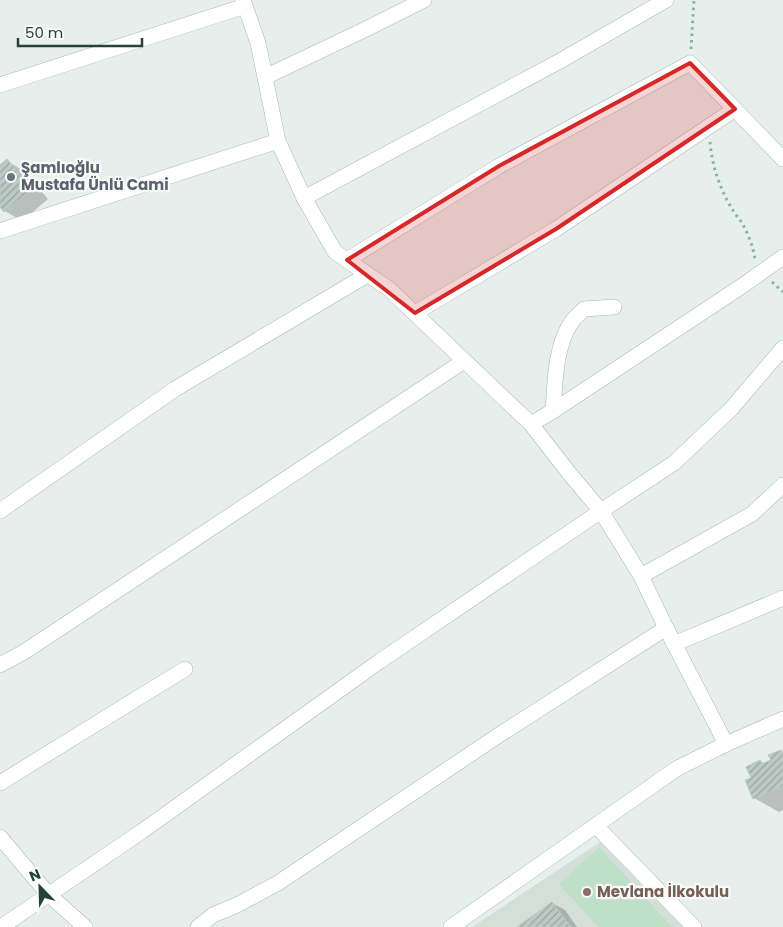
<svg xmlns="http://www.w3.org/2000/svg" width="783" height="927" font-family="Poppins,sans-serif">
<style>
.built{fill:#d4dfda}
.green{fill:#bfe0c8}
.shadow{fill:#0003}
.building{fill:url(#building-hatch);stroke:#b8c9c2}
.lines{fill:none;stroke-linecap:round;stroke-linejoin:round}
.street-casing{stroke:#a8b8b2;stroke-width:16}
.secondary-casing{stroke:#a4bbb3;stroke-width:16}
.path{stroke:#86b3a5;stroke-width:3;stroke-dasharray:2.5 4;stroke-linecap:butt}
.street{stroke:#fff;stroke-width:15}
.secondary{stroke:#fff;stroke-width:15}
.marked{fill:#d62828;fill-opacity:0.2;stroke:#d62828;stroke-width:4;stroke-linejoin:round}
.worship-dot{fill:#6b7280;stroke:#f7fbf9;stroke-width:2}
.education-dot{fill:#8d6e63;stroke:#f7fbf9;stroke-width:2}
.labels{text-anchor:middle;stroke-width:4.5;stroke-linejoin:round;paint-order:stroke}
.worship-label{font-size:15px;font-weight:bold;fill:#5b616d;stroke:#f7fbf9;text-anchor:start}
.education-label{font-size:15px;font-weight:bold;fill:#785e54;stroke:#f7fbf9;text-anchor:start}
</style>
<defs>
<pattern id="building-hatch" width="6" height="6" patternUnits="userSpaceOnUse" patternTransform="scale(1.25)"><rect width="6" height="6" fill="#bbcac4"/><path d="M-1 1l2-2M0 6l6-6M5 7l2-2" fill="none" stroke="#98a6a0"/></pattern>
</defs>
<rect width="100%" height="100%" fill="#e6efeb"/>
<polygon class="built" points="600,842 682,927 472,927 579,856"/>
<polygon class="green" points="599,847 672,927 598,927 559,884"/>
<g class="shadow">
<polygon points="7,161 24,171 48,199 22,221 5,211 0,205 0,167"/>
<polygon points="781,751 783,752 783,810 779,812 754,798 752,778 760,761 765,764 772,761"/>
<polygon points="552,903 565,910 577,927 520,927"/>
</g>
<g class="building">
<polygon points="7,159 32,189 4,212 0,207 0,165"/>
<polygon points="781,750 783,754 783,786 753,799 745,780 751,778 746,767 760,760 762,764 771,760 768,755"/>
<polygon points="552,902 571,927 517,927"/>
</g>
<g class="lines">
<defs>
<g id="street">
<polyline points="243,0 258,43 278,141 304,198 335,252 389,289 531,424 569,473 601,511 641,576 666,628 726,744"/>
<polyline points="265,77 364,30 424,0"/>
<polyline points="0,85 245,6"/>
<polyline points="304,198 560,61 666,0"/>
<polyline points="0,231 278,141"/>
<polyline points="347,260 499,166 690,63 783,159"/>
<polyline points="415,313 556,229 735,109"/>
<path d="M 553,411 C 555,383 555,347 571,323 C 574,318 580,313 584,309 L 614,307"/>
<polyline points="531,424 553,411 742,286 783,257"/>
<polyline points="0,511 175,389 367,275"/>
<polyline points="641,576 752,514 783,485"/>
<polyline points="674,644 783,598"/>
<polyline points="0,665 24,652 464,361"/>
<polyline points="0,783 185,669"/>
<polyline points="596,826 694,927"/>
<polyline points="0,837 48,894 85,927"/>
<polyline points="1,927 141,832 380,661 601,511 674,463 731,409 783,348"/>
<polyline points="198,927 213,915 237,905 278,883 499,735 666,628"/>
</g>
<polyline id="secondary" points="451,927 676,769 726,744 783,719"/>
</defs>
<use href="#street" class="street-casing"/>
<use href="#secondary" class="secondary-casing"/>
<g class="path">
<polyline points="691,49 694,0"/>
<path d="M 710,142 C 712,167 721,192 734,212 C 738,218 743,223 745,229 C 750,238 753,248 755,259"/>
<polyline points="772,282 783,292"/>
</g>
<use href="#street" class="street"/>
<use href="#secondary" class="secondary"/>
</g>
<path class="marked" d="M 690,63 L 735,109 L 556,229 L 415,313 L 347,260 L 499,166 Z"/>
<circle class="worship-dot" cx="11" cy="177" r="5"/>
<circle class="education-dot" cx="587" cy="892" r="5"/>
<g class="labels">
<g class="worship-label">
<text x="21" y="173">Şamlıoğlu<tspan x="21" dy="17">Mustafa Ünlü Cami</tspan></text>
</g>
<g class="education-label">
<text x="597" y="897">Mevlana İlkokulu</text>
</g>
</g>
<g transform="translate(40 887) rotate(337)" stroke="#f7fbf9" stroke-width="4" paint-order="stroke">
<path d="M0-4L9 19L0 12L-9 19Z" fill="#24423a"/>
<text y="-8" font-size="14" font-weight="bold" text-anchor="middle" fill="#24423a">N</text>
</g>
<path d="M18 38v8h124v-8" fill="none" stroke="#24423a" stroke-width="2.5"/>
<text x="25" y="38" font-size="15" fill="#24423a" stroke="#f7fbf9" stroke-width="4" paint-order="stroke">50 m</text>
</svg>
